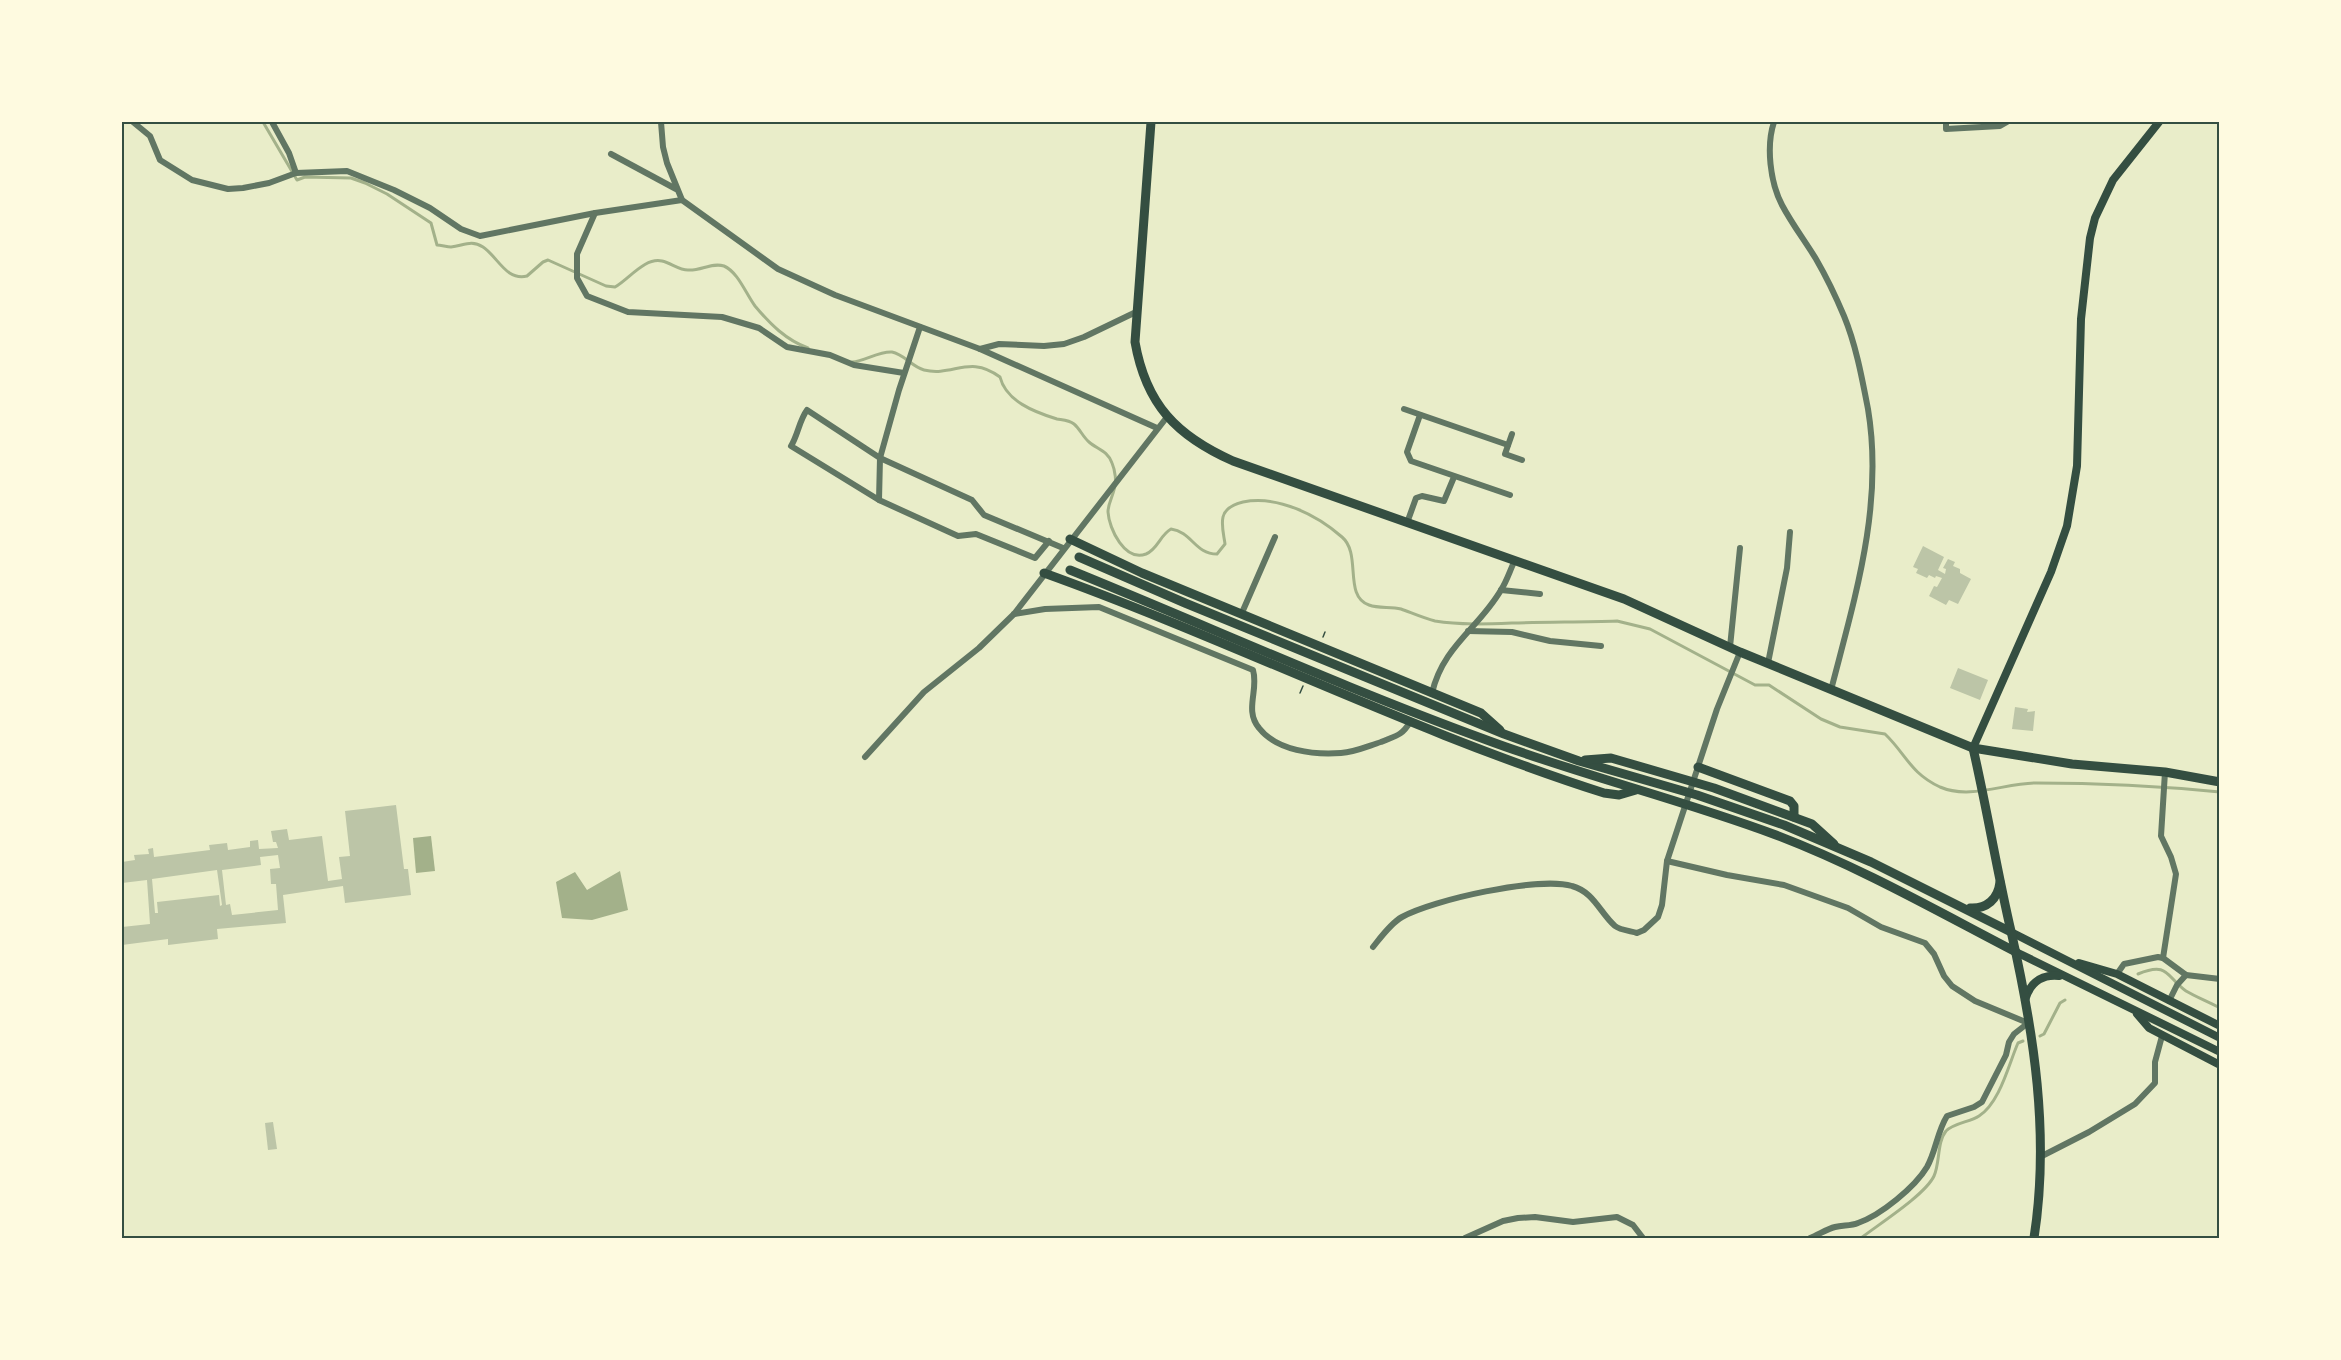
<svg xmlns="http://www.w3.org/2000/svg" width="2341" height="1360" font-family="'Roboto Condensed',sans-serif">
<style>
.water{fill:#a3b18a}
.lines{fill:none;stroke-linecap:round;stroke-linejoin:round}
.stream{stroke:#a3b18a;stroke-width:3}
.building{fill:#bcc5a7;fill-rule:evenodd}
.path{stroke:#344e41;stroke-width:1.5}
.minor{stroke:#617663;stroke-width:6}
.secondary{stroke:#344e41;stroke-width:8}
.primary{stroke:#344e41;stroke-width:9}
.trunk{stroke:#344e41;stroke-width:9}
.neatline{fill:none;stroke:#344e41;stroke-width:2}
</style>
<rect width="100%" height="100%" fill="#e9edc9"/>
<g class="water">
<polygon points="431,836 435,871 416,873 413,838"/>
<polygon points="620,871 628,910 592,920 562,918 556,882 575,872 587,890"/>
</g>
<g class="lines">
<g class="stream">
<path d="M 263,122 L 297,180 L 305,177 L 351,178 L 365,183 L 387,194 L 431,223 L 437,245 C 441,245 447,247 451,247 C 463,246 471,239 483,247 C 498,257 506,281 527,276 L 543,262 L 548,260 L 606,286 L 615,287 C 629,279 645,257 662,261 C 671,263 679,270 688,270 C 701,271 712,262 724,266 C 738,272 746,294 755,306 C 770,324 786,340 808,348"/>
<path d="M 852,362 C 865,361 879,351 892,352 C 904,354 912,367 924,370 C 954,377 969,354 1000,377 C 1006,401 1034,412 1057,419 C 1063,420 1069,420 1074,424 C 1080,429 1083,437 1089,442 C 1097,449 1108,451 1112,463 C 1115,470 1117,482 1114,490 C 1112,498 1108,504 1108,512 C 1109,529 1125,562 1146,554 C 1158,549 1160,535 1171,529 C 1192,532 1195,554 1217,554 L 1225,544 C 1224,536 1221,526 1223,517 C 1225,508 1235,504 1243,502 C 1278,495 1317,515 1342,537 C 1362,554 1343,596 1369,605 C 1379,609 1391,606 1401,609 C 1412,613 1423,618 1435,621 C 1460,625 1487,624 1512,623 C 1547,622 1582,622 1617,621 L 1650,629 L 1755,685 L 1769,685 L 1821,719 L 1840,727 L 1885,734 C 1906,754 1910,773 1940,787 C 1970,800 2005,783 2036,783 C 2097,783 2159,786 2220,792"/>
<path d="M 2138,974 C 2169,961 2166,977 2186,991 C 2196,997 2209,1002 2220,1008"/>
<polyline points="2040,1036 2044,1034 2060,1003 2065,1000"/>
<path d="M 1861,1238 C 1879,1224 1925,1195 1934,1176 C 1940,1163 1937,1142 1946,1131 C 1954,1123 1970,1122 1979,1116 C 2000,1103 2009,1063 2018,1043 L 2023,1041"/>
</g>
</g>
<g class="building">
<polygon points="1923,546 1944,557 1938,570 1945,574 1946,569 1943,568 1948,559 1955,562 1953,566 1960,569 1960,573 1971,579 1958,604 1949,600 1946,605 1929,596 1934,586 1937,587 1942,578 1936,576 1935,578 1929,575 1927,578 1916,573 1918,569 1913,567"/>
<polygon points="1958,668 1988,680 1980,700 1950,688"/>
<polygon points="2015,707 2028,709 2027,712 2035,711 2033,731 2012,729"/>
<path d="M 396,805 L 404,869 L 408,869 L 411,895 L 345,903 L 343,886 L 283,895 L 286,923 L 217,929 L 218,939 L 168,945 L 168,939 L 122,945 L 122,927 L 150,924 L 147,880 L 122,883 L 122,862 L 135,860 L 134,855 L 149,854 L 148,849 L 153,848 L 154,857 L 210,850 L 209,845 L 227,843 L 228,850 L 250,847 L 250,841 L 258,840 L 259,849 L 278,848 L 276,842 L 273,842 L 271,831 L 287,829 L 289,840 L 322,836 L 328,881 L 342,879 L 339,857 L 350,856 L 345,811 ZM 278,855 L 280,868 L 270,869 L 271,884 L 276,884 L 278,910 L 232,915 L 230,904 L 226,905 L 222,870 L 261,865 L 260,857 ZM 217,870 L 222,905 L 220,906 L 219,895 L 157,902 L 158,913 L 155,913 L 152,879 Z"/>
<polygon points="273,1122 277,1149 268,1150 265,1123"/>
</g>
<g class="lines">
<g class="path">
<polyline points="1323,637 1325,632"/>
<polyline points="1300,693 1303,686"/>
</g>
<g class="minor">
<polyline points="133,122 150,136 160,160 192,180 228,189 243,188 269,183 296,173 347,171 394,190 430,208 461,229 480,236 595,213 682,200"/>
<polyline points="272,122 289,153 296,173"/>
<polyline points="661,122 663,147 667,163 682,200 778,269 835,295 980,349 1157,428"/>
<path d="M 1774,122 C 1766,146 1770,182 1782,205 C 1792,224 1805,241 1816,259 C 1827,278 1836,297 1844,316 C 1856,345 1862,378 1868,409 C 1884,505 1855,597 1831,690"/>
<polyline points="1946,122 1946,129 2000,126 2007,122"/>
<polyline points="611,154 676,189"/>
<polyline points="595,213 577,254 577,278 587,296 628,312 722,317 759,328 787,347 830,355 854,365 904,373"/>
<polyline points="920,327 899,390 880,458 879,500 958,536 976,534 1035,558 1049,541"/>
<polyline points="980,349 999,344 1044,346 1064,344 1084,337 1136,312"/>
<polyline points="1404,409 1508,445"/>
<polyline points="1420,415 1407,452 1411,461 1510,495"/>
<polyline points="1512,434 1505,454 1522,460"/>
<path d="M 879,500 L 791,446 C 798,435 799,421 807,410 L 880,458 L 972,500 L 984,515 L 1063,548"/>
<polyline points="1407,523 1416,498 1422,496 1444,501 1454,477"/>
<polyline points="1501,590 1540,594"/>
<path d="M 1014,614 L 1045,609 L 1099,607 L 1253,670 C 1259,690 1244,710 1259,728 C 1277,751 1314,755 1341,753 C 1355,752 1368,746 1381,742 C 1395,736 1402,736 1410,722"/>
<polyline points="1241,615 1275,537"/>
<polyline points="1468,631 1512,632 1550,641 1601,646"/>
<polyline points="1730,647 1740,548"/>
<polyline points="1768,663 1787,568 1790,532"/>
<path d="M 1432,693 C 1443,646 1479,628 1501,590 C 1507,581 1510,570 1515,560"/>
<polyline points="865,757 924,692 979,648 1014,614 1167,417"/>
<polyline points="1667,861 1727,875 1784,885 1848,908 1881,927 1925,943 1934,954 1944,976 1952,986 1975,1001 2028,1023"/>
<path d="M 1373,947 C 1381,937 1391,923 1402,917 C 1432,900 1539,876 1572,886 C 1594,892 1600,913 1615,926 C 1620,930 1630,931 1637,933 L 1644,930 L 1658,917 L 1662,905 L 1667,861 L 1717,709 L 1740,652"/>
<polyline points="2163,958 2176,874 2171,857 2161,836 2165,772"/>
<polyline points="2117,974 2124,964 2158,957 2163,958 2186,975 2220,979"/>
<polyline points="2169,1001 2177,985 2186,975"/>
<polyline points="2042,1156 2089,1132 2135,1104 2155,1083 2155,1062 2162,1036"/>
<polyline points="1465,1238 1503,1221 1518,1218 1535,1217 1573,1222 1617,1217 1633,1225 1643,1238"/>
<path d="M 1810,1238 C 1818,1235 1827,1229 1835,1227 C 1843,1225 1851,1226 1858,1223 C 1881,1215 1915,1187 1927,1167 C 1936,1151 1937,1132 1947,1116 L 1974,1107 L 1982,1102 L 2006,1055 L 2009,1042 L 2014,1034 L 2028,1023"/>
</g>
<g class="secondary">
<polyline points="1973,748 2051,572 2067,526 2077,466 2081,319 2090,238 2095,218 2113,180 2159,122"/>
<polyline points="2011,932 2220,1038"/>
<polyline points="2016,952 2220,1052"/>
<polyline points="2079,963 2117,974 2220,1026"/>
<path d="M 2025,1000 C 2030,983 2041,974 2059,976"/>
<polyline points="2137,1014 2149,1028 2220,1065"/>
</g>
<g class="primary">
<polyline points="1070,539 1142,573 1481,713 1500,730"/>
<polyline points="1079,557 1185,603 1504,734 1579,761 1697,795 1784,825 1871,862 2011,932"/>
<path d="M 1070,570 C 1208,626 1344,688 1484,739 C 1580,775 1680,799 1776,835 C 1860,867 1937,911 2016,952"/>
<path d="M 1044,573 C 1233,641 1413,732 1604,793 L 1619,795 L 1636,790"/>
<path d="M 1973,748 C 1987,809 1997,871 2011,931 C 2034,1033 2050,1135 2034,1238"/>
<polyline points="1585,760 1611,758 1714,788 1812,824 1834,844"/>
<polyline points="1698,767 1790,801 1794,806 1794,817"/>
<path d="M 1970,908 C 1987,909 1998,899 2000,882"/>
</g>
<path class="trunk" d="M 1151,122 L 1135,342 C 1146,405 1177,436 1233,461 L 1624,599 L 1740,652 L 1973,748 L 2072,764 L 2165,772 L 2220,782"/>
</g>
<rect width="2341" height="1360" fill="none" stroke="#fefae0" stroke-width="246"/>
<rect x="123" y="123" width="2095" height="1114" class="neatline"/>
</svg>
